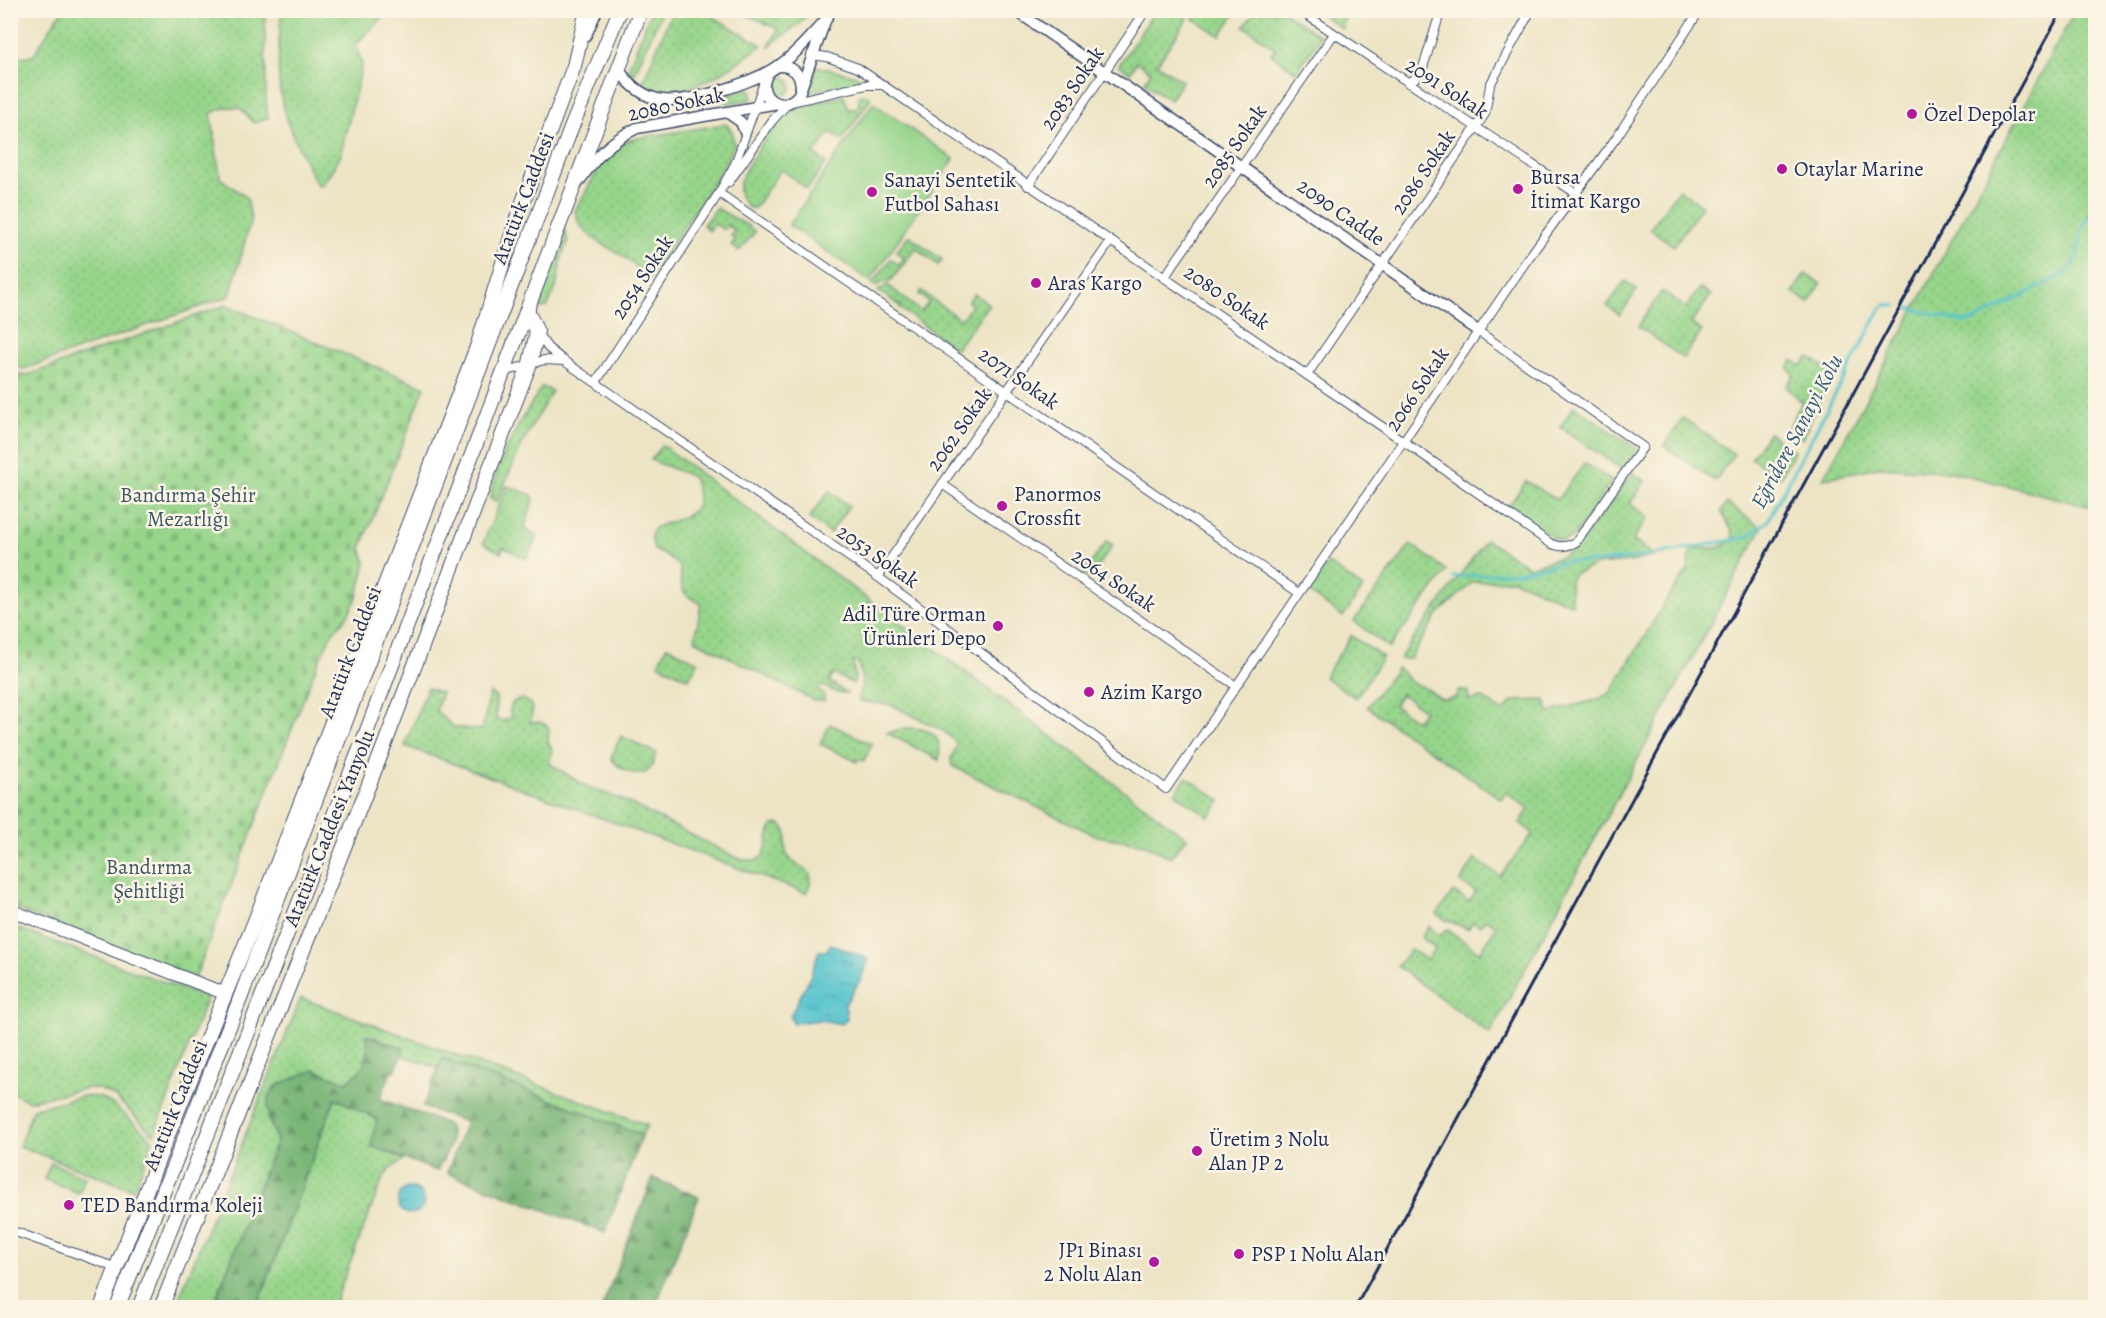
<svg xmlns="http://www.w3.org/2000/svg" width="2106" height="1318" font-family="Alegreya,serif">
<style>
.grass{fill:url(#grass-dots);stroke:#598274;stroke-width:1.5;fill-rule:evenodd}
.forest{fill:url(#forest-firs);stroke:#4a726a;stroke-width:1.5}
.cemetery{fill:url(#cemetery-stones);stroke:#598274;stroke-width:1.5}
.pitch{fill:#97d58b;stroke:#598274;stroke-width:1.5}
.water{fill:url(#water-ripples);stroke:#397a96;stroke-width:1.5}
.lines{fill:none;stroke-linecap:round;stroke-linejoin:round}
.stream{stroke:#57c4ce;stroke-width:3}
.minor-casing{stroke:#3a4a6d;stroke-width:10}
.tertiary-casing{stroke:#3a4a6d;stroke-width:13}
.secondary-casing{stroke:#3a4a6d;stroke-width:14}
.primary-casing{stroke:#3a4a6d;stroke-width:16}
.trunk-casing{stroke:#3a4a6d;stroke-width:16}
.minor{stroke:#fff;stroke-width:8}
.tertiary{stroke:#fff;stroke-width:10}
.secondary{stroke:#fff;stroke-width:12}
.primary{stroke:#fff;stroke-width:14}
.trunk{stroke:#fff;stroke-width:14}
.rail{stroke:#1b2f5e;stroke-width:3}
.poi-dot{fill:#b5179e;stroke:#fcf5e5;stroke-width:2}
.labels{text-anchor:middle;stroke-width:5;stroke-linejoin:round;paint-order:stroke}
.street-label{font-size:21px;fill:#1b2f5e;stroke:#fcf5e5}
.poi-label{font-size:21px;fill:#1b2f5e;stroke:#fcf5e5;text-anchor:start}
.park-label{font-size:21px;fill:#3a5869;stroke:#fcf5e5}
.water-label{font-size:22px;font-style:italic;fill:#2d5c80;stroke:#fcf5e5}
</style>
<defs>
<pattern id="grass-dots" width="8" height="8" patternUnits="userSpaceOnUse" patternTransform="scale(1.5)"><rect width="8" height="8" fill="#97d58b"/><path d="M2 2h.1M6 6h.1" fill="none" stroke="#82b77a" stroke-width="1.8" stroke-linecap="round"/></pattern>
<pattern id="forest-firs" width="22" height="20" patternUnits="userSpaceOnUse" patternTransform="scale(1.5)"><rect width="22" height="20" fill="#79b677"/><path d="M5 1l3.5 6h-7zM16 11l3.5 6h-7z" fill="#629465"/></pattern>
<pattern id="cemetery-stones" width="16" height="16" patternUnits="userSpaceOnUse" patternTransform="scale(1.5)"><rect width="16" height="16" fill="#97d58b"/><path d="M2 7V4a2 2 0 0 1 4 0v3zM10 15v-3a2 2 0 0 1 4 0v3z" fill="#82b77a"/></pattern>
<pattern id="water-ripples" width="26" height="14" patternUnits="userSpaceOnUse" patternTransform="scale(1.5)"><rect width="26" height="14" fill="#57c4ce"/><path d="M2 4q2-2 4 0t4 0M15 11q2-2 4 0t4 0" fill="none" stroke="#47a0aa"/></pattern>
</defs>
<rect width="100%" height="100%" fill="#fcf5e5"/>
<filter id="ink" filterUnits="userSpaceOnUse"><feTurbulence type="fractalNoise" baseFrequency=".0167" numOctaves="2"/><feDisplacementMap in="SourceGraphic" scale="12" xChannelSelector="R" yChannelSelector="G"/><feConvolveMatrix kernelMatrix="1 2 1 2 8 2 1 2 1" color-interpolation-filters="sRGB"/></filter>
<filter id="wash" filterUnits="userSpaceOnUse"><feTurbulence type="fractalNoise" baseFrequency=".008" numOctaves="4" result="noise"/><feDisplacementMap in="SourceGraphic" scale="24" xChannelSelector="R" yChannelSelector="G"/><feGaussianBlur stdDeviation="1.35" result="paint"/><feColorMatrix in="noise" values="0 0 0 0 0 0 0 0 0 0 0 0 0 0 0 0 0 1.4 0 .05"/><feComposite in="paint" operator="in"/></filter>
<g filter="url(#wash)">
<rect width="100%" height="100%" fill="#ede4c5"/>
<g class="grass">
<polygon points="62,10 265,11 266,100 268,118 254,123 240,108 227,107 211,113 220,178 247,198 251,219 230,296 24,369 10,364 11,57 33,56"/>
<path d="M 285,10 L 389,11 L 356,44 L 362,65 L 340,157 L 323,184 L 317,185 C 308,166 297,147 289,126 C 275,92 278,52 281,16 Z"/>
<path d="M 673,10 L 703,11 L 762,45 C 732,68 681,106 642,84 Z"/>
<polygon points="651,11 662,11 634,75 628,69"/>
<polygon points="738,11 795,11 806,16 800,23 768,47 779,29"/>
<polygon points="1155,11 1177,11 1188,18 1157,64 1182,81 1170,100 1144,83 1151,72 1137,62 1130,73 1119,65"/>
<polygon points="1198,11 1198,10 1237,11 1220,36 1193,18"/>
<polygon points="1256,11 1283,11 1321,37 1296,72 1271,54 1275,48 1244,26"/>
<polygon points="1316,11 1346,11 1343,29"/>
<polygon points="2075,11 2096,11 2095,508 1953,472 1879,467 1823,479"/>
<polygon points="816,66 857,76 865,82 807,93 815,76"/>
<circle cx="782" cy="86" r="9"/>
<polygon points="749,88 752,93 752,99 727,104 725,97"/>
<path d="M 867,95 L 871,98 L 842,140 L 831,132 L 814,154 L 826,163 L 807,189 L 781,169 L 755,208 L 749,208 C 744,203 738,196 739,188 C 740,171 775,122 790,112 C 806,103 826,101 844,96 L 849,110 L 858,107 L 859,103 L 859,96 Z"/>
<path d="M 726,124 L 732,131 L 734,144 L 722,170 L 648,281 C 643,275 638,269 632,263 C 613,246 580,240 575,211 L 608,152 L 623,143 L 637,138 Z"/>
<polygon points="1679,189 1702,206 1674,246 1650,229"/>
<polygon points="716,208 747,225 755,232 739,251 731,245 735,240 731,236 735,230 727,225 724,230 715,224 709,231 703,225"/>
<polygon points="565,230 568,242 562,256 556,288 547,307 540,308 536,304"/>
<polygon points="909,235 942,260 938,265 916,248 890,282 882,283 875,286 872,284 891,259 899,265 904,258 896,252"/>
<polygon points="1805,274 1821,284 1809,303 1793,292"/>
<polygon points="1625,281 1637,290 1620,315 1607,306"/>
<polygon points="888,285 921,312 929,302 919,294 921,291 961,320 972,305 968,302 974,294 989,304 956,349 900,308 901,306 878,291"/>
<polygon points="1700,288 1711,295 1691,324 1702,331 1683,358 1638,326 1662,291 1686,308"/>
<polygon points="1809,357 1827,369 1829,380 1802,439 1788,428 1802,402 1786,387 1794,375 1788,368 1793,360 1801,366"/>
<path d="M 542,387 L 552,391 L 523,442 L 497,501 L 490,499 C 497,458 520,421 542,387 Z"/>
<polygon points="972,404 982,411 967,433 956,426"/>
<polygon points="1574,406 1637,449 1623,470 1560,427"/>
<polygon points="1683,418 1734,454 1715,481 1664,446"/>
<polygon points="1769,433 1794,451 1780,478 1751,458"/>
<path d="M 662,445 L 1187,838 L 1170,857 L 1144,844 L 1097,836 L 952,766 L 951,759 L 957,745 L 944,731 L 891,705 L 859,701 L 862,680 L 858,662 L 853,662 L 855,678 L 853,684 L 834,674 L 829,681 L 846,693 L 838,693 L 821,685 L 818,690 L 824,695 L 824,701 L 815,701 L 695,640 L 701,603 C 680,596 681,587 680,567 L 667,556 L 654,550 L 651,535 L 654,528 C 683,516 708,518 693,477 L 651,460 Z"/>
<polygon points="1585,463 1612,481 1574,537 1560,542 1508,507 1526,481 1557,500"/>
<polygon points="1633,473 1645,481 1630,504 1648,517 1633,540 1655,556 1630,562 1596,565 1574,574 1570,581 1572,604 1514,580 1473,582 1438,614 1410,659 1401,659 1401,656 1486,540 1529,567 1562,557 1578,546"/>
<polygon points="507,486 532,495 534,499 524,529 538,536 526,559 503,547 501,553 483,543"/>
<polygon points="829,491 849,506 830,533 809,518"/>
<path d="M 1727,503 L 1762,528 L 1490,1034 L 1397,966 L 1411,949 L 1427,960 L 1435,948 L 1421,937 L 1429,926 L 1440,936 L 1447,929 L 1480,953 L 1496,926 L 1486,919 L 1480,926 L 1473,922 L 1468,929 L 1444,919 L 1437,914 L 1453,892 L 1469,902 L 1476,892 L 1460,882 L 1475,859 L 1500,876 L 1533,833 L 1520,823 L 1529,809 L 1506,792 L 1501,799 L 1367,707 L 1397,668 C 1404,671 1404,676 1410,681 C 1414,685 1422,686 1427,689 C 1439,696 1441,704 1457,696 L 1458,691 L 1468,691 L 1469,700 L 1483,698 L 1503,712 L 1512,701 L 1545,700 L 1549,712 L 1599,699 L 1611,692 L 1669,596 L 1688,570 L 1691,548 C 1708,548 1722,552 1733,537 L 1732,531 L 1721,511 ZM 1401,694 L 1424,710 L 1417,721 L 1394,705 Z"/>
<polygon points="1107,541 1113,545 1089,579 1083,574"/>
<polygon points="1411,544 1447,571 1389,648 1354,621"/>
<polygon points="1328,563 1363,588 1343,617 1308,592"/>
<polygon points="1351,636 1383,657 1356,698 1324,677"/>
<polygon points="667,646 698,662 689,679 658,664"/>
<path d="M 427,688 L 442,693 L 436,711 L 454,727 L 482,730 L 490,693 L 496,697 L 496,719 L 503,721 L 511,717 C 505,697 529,694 532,708 C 533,713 530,718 531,723 C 539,721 543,722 549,728 L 548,742 L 553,751 L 549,763 L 582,784 L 627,802 L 735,857 C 775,870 762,842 773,825 L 780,824 C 793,836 783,838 786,851 C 790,871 823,863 806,893 L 405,746 Z"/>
<polygon points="830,724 872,744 864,761 858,759 857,762 820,744"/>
<path d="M 905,728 C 930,728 943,733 939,760 L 887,733 Z"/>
<path d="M 621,736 L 656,753 L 651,768 L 645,773 C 634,776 617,768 611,758 Z"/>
<polygon points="1186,777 1221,801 1209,817 1175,793"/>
<polygon points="11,926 207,998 154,1135 114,1096 99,1089 88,1088 29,1101 11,1092"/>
<path d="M 301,998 L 647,1125 L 642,1135 L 443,1058 L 439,1068 L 401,1055 L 404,1048 L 367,1035 C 371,1055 364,1072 346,1082 L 315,1070 L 274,1087 L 268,1119 L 277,1139 L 215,1301 L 230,1307 L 175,1308 Z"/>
<polygon points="82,1096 100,1097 114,1105 153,1140 134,1190 19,1146 33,1109"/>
<polygon points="335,1098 377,1119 371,1146 405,1159 390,1169 383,1178 333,1307 257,1308"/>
</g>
<g class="forest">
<path d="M 366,1035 L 404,1048 L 395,1071 L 392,1070 L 380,1099 L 445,1123 C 460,1137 444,1156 437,1171 L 371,1146 L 377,1119 L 335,1098 L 257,1307 L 230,1307 L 215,1302 L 277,1140 C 257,1090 269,1087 315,1070 L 346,1082 C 363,1073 372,1054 366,1035 Z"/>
<polygon points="442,1058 642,1135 605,1233 447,1173 466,1122 423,1107"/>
<polygon points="653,1178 699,1197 655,1307 602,1307"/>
</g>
<polygon class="cemetery" points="226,305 425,387 361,548 366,563 357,598 346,618 331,635 314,672 195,978 11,907 10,371 25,376"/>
<g class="pitch">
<polygon points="873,103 954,159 870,281 789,225"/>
<polygon points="51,1163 85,1177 79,1193 44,1179"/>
</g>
<g class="water">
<polygon points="831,944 868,959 861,979 845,1004 847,1019 842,1024 821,1020 793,1023 790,1016 810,977 819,951 826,951"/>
<circle cx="411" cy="1201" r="13"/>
</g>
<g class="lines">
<g class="stream">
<path d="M 1908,308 L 1964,322 L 1976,320 L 2068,272 C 2080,260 2076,253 2080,237 C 2082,225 2088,216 2096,207"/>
<polyline points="1453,577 1519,572 1565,562 1597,562 1635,558 1748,537 1767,522 1881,308 1886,305 1896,306"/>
</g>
</g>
</g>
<g filter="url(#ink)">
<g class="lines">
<defs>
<g id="minor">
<polyline points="1299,10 1577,194"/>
<path d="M 811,55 L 827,57 L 858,68 L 1403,441 L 1550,543 C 1560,548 1566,547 1576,542 L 1643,447 L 1478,331"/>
<polyline points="1408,83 1421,74 1441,10"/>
<polyline points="791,102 866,85 881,85"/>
<polyline points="729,182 772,121 788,103"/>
<polyline points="1028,186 1146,10"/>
<polyline points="719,193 1299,593"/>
<polyline points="1164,278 1334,34"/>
<polyline points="537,333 548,348 564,361 878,577 1166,789 1527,260 1616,138 1700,10"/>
<polyline points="504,372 544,360 564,361"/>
<polyline points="1307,375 1485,114 1490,85 1531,10"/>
<polyline points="596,382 719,193 735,164 763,85"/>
<polyline points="942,484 1236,686"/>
<polyline points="878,577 1110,242"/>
<polyline points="10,1230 117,1268"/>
</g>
<g id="tertiary">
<polyline points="1015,10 1478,331"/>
<polyline points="586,35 597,10"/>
<path d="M 777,66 C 792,65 801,73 801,88"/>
<path d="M 619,70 C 628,83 638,93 654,98 C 682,108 753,82 778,66 C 796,55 810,36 825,21"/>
<path d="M 770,71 C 751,93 781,118 799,94 L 825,21 L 831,10"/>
<polyline points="728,113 741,122 745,132"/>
<path d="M 580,180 C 597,156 610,141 637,128 L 778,103"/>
</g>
<polyline id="secondary" points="10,910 226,994"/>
<g id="primary">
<polyline points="101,1308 163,1147 255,921 477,347 516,221 574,66 587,10"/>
<polyline points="161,1308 381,754 530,363 537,332 527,310"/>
</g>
<g id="trunk">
<polyline points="117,1308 238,1004 572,126 620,10"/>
<polyline points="139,1308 360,749 641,10"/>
</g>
</defs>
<use href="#minor" class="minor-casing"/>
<use href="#tertiary" class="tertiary-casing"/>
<use href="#secondary" class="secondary-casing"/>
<use href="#primary" class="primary-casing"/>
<use href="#trunk" class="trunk-casing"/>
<use href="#minor" class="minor"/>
<use href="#tertiary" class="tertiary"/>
<use href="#secondary" class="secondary"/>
<use href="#primary" class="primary"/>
<use href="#trunk" class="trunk"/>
<polyline class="rail" points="1355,1308 2062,10"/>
</g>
</g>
<g class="poi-dot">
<circle cx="1912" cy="114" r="6"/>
<circle cx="1782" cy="169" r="6"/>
<circle cx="1518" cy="189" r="6"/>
<circle cx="872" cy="192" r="6"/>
<circle cx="1036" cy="283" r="6"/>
<circle cx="1002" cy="506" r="6"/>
<circle cx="998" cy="626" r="6"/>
<circle cx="1089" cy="692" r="6"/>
<circle cx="1197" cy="1151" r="6"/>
<circle cx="69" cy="1205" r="6"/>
<circle cx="1239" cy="1254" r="6"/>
<circle cx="1154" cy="1262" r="6"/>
</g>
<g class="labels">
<g class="street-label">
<text transform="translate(1072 88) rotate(-56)" y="7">2083 Sokak</text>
<text transform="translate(1447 88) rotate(33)" y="7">2091 Sokak</text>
<text transform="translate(676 104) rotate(-12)" y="7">2080 Sokak</text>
<text transform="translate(1234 146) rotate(-55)" y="7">2085 Sokak</text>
<text transform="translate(1423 172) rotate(-56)" y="7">2086 Sokak</text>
<text transform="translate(523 198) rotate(-69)" y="7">Atatürk Caddesi</text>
<text transform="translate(1341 212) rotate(35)" y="7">2090 Cadde</text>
<text transform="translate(642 277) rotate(-57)" y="7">2054 Sokak</text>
<text transform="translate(1227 297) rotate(34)" y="7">2080 Sokak</text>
<text transform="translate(1019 378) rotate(35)" y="7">2071 Sokak</text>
<text transform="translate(1417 389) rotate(-56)" y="7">2066 Sokak</text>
<text transform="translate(959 429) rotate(-55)" y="7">2062 Sokak</text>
<text transform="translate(878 556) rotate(35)" y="7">2053 Sokak</text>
<text transform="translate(1114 580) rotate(34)" y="7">2064 Sokak</text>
<text transform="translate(350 652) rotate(-69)" y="7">Atatürk Caddesi</text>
<text transform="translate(329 828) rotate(-68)" y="7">Atatürk Caddesi Yanyolu</text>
<text transform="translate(175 1105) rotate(-68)" y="7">Atatürk Caddesi</text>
</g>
<g class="poi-label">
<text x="1924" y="121">Özel Depolar</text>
<text x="1794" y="176">Otaylar Marine</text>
<text x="1530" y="184">Bursa<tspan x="1530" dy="24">İtimat Kargo</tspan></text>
<text x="884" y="187">Sanayi Sentetik<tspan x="884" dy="24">Futbol Sahası</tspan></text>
<text x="1048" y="290">Aras Kargo</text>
<text x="1014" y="501">Panormos<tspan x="1014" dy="24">Crossfit</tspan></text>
<text x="986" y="621" text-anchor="end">Adil Türe Orman<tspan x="986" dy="24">Ürünleri Depo</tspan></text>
<text x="1101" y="699">Azim Kargo</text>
<text x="1209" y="1146">Üretim 3 Nolu<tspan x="1209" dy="24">Alan JP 2</tspan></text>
<text x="81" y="1212">TED Bandırma Koleji</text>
<text x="1142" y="1257" text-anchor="end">JP1 Binası<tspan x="1142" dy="24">2 Nolu Alan</tspan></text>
<text x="1251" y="1261">PSP 1 Nolu Alan</text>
</g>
<g class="park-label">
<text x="188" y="502">Bandırma Şehir<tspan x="188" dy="24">Mezarlığı</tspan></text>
<text x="149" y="874">Bandırma<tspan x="149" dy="24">Şehitliği</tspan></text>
</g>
<g class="water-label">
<text transform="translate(1796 431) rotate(-62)" y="8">Eğridere Sanayi Kolu</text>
</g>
</g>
<rect width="2106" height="1318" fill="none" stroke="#fcf5e5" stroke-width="36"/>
</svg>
